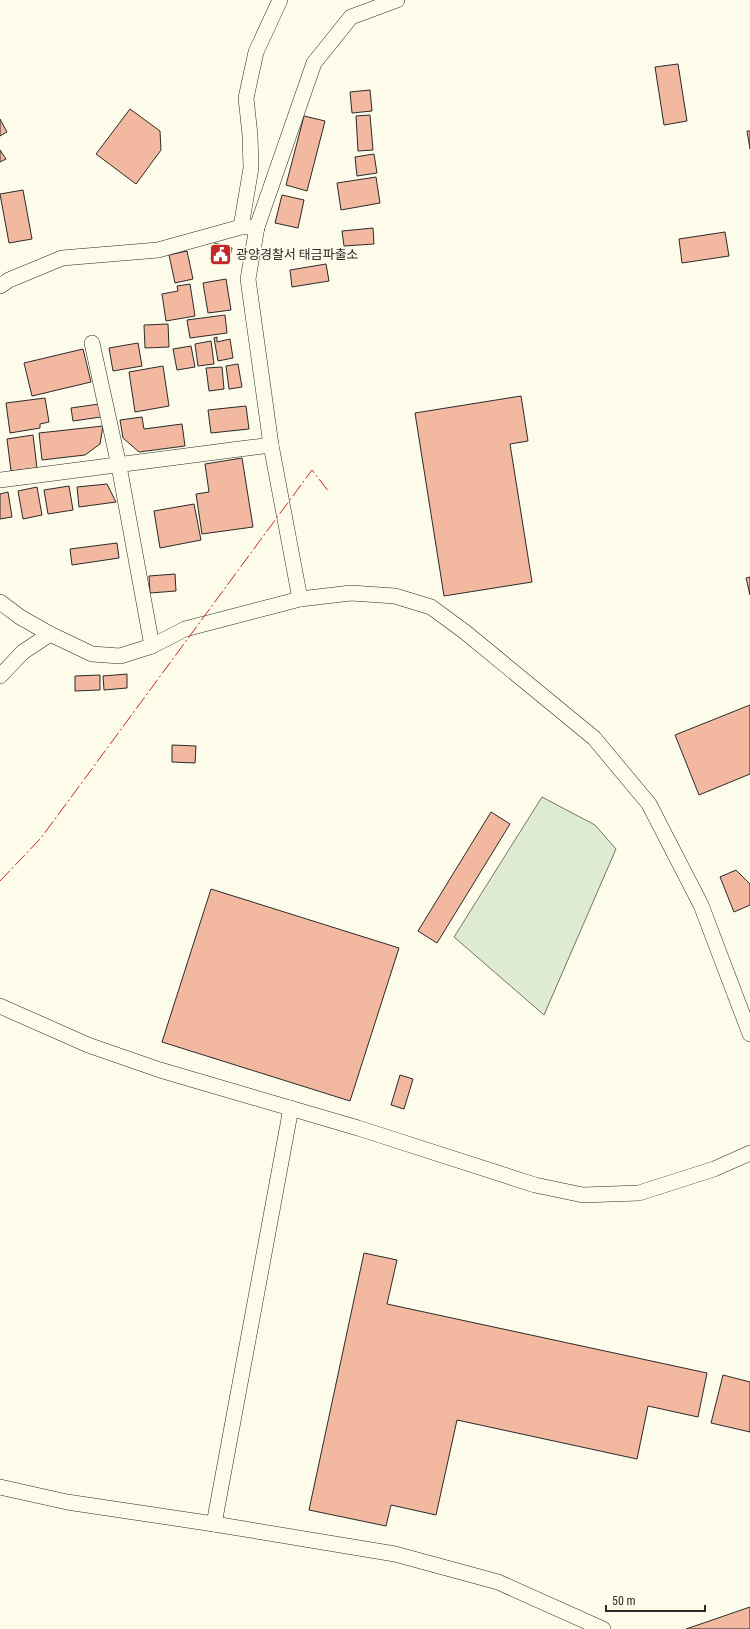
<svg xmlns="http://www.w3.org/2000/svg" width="750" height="1629" font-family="'Roboto Condensed','Noto Sans KR',sans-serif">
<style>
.green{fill:#deebd1;stroke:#74746e}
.building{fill:#f2b8a0;stroke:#2b2b2b}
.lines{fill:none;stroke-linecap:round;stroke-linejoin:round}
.minor-casing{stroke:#2b2b2b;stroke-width:16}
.minor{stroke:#fdfbea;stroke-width:15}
.power{stroke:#c62828;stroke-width:1;stroke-dasharray:14 3 2 3;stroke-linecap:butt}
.labels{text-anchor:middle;stroke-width:3;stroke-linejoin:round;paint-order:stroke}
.poi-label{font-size:13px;fill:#2b2b2b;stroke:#fdfbea;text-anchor:start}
</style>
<rect width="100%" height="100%" fill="#fdfbea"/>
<polygon class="green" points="542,797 595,825 616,849 544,1015 454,937"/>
<g class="building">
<polygon points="678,64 687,121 664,125 655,67"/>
<polygon points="370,90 372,111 352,113 350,92"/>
<polygon points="130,109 160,131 161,150 136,184 96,154"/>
<polygon points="370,115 373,150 358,151 356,116"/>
<polygon points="304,116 325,121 307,191 286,185"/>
<polygon points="0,119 7,132 0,136"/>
<polygon points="747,131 750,131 750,149"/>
<polygon points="0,150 6,159 0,162"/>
<polygon points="374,154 377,173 357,176 355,157"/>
<polygon points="376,177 380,203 341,210 337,183"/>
<polygon points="23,190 32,239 9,243 0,194"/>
<polygon points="282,195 304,200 298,228 275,223"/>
<polygon points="373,228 374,244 344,246 342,231"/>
<polygon points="725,232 729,256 682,263 679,239"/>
<polygon points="215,243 232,248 228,264 210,259"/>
<polygon points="187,251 193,279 175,283 169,255"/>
<polygon points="326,264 329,281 292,287 290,270"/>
<polygon points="226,279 231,310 208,313 203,283"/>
<polygon points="190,284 195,316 166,321 162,294 178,291 177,286"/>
<polygon points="225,315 227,333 190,338 187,320"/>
<polygon points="168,324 169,347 145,348 144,325"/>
<polygon points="217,337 217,342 230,339 233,358 218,361 214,338"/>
<polygon points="211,341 214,364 198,366 195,344"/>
<polygon points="138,343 142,366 113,371 109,348"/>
<polygon points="191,346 195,367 177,370 173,349"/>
<polygon points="83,349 91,382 32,396 24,363"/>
<polygon points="238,364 242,387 229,389 226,366"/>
<polygon points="163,366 169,406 135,412 129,372"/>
<polygon points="222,367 224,389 209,391 206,368"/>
<polygon points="521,396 528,441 510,444 532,582 444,596 415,413"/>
<polygon points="45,398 49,422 40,424 40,428 10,433 6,403"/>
<polygon points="99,404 101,417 73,421 71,408"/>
<polygon points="246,406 249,429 211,433 208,410"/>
<polygon points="142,417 144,429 182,424 185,446 139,452 123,438 120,420"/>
<polygon points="103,426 100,444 85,455 42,460 39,433"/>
<polygon points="33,435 37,468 11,471 7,439"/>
<polygon points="242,458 253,527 202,534 196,494 209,492 205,464"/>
<polygon points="107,484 116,502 79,507 77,487"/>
<polygon points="69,486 73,510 48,514 44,490"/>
<polygon points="37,487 42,515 23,519 18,491"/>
<polygon points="8,492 12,517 0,519 0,494"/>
<polygon points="194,504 201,540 160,548 154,511"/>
<polygon points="117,543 119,558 72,565 70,549"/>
<polygon points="175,574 176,591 150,593 149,576"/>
<polygon points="750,577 750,595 746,578"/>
<polygon points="127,674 127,688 104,690 103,676"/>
<polygon points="100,675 100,690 75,691 75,676"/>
<polygon points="750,705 750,774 699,795 675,735"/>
<polygon points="172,745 196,746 195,763 172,762"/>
<polygon points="491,812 510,824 437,943 418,931"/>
<polygon points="736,870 750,884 750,905 734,912 720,877"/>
<polygon points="211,889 399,948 350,1101 162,1042"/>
<polygon points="400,1075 413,1079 404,1109 391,1105"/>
<polygon points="364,1253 397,1260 387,1304 707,1373 698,1417 648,1406 637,1459 457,1420 436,1515 391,1505 386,1526 309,1510"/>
<polygon points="723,1375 750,1382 750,1432 711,1423"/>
<polygon points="750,1607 750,1629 686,1629"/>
</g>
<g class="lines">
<defs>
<g id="minor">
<polyline points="397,0 351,17 314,63 257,227 248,279 271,445 300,599 351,593 395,596 431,607 465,632 594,738 649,804 701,905 750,1034"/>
<polyline points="241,227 251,168 250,135 246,98 256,52 280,0"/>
<polyline points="0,286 9,280 62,258 158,250 241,227 257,227"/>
<polyline points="92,343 119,466 152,646"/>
<polyline points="0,480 271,445"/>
<polyline points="0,602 20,617 50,634 92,654 120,656 152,646 185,629 300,599"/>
<polyline points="0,676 23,652 50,634"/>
<polyline points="0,1006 88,1045 160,1070 358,1128 535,1185 583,1195 639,1193 714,1169 750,1153"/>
<polyline points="291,1108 214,1524 395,1554 498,1582 603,1629"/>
<polyline points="0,1487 67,1502 214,1524"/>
</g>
</defs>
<use href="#minor" class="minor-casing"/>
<use href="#minor" class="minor"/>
<polyline class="power" points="0,881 41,838 312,470 329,492"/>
</g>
<defs>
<symbol id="civic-square" viewBox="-11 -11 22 22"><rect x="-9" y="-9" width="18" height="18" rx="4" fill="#c62828" stroke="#fdfbea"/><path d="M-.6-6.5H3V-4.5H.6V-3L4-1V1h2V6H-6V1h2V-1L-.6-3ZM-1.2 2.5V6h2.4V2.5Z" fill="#fff"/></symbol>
</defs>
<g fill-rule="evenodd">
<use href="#civic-square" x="208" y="242" width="25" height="25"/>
</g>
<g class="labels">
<g class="poi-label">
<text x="236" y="259">광양경찰서 태금파출소</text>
</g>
</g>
<path d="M606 1605v6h99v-6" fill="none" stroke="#2b2b2b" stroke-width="2"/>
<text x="612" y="1605" font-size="12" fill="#2b2b2b" stroke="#fdfbea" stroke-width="3" paint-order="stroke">50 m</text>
</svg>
